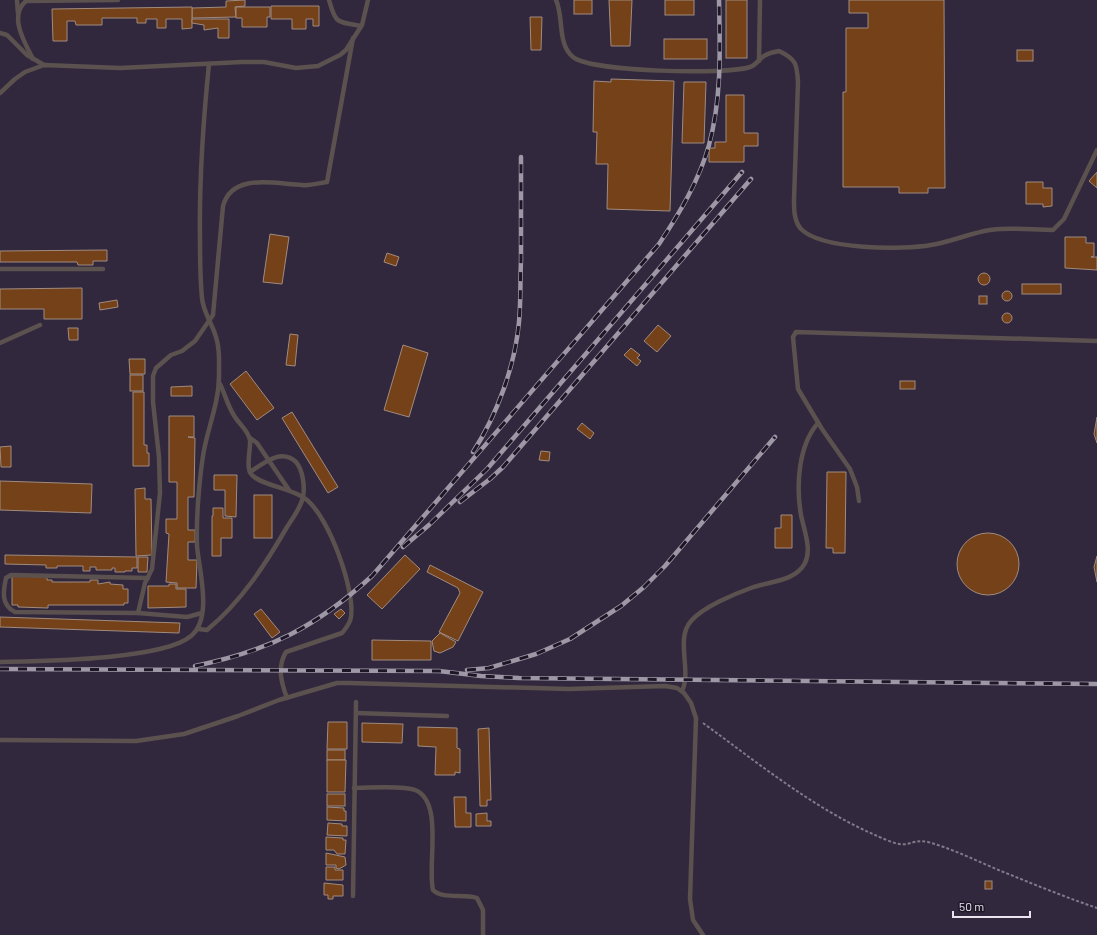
<svg xmlns="http://www.w3.org/2000/svg" width="1097" height="935" font-family="Barlow,sans-serif">
<style>
.built{fill:#31283e}
.building{fill:#754119;stroke:#a08b7e}
.lines{fill:none;stroke-linecap:round;stroke-linejoin:round}
.path{stroke:#807a89;stroke-width:2;stroke-dasharray:3 2;stroke-linecap:butt}
.lane{stroke:#5b514e;stroke-width:4.5}
.rail-casing{stroke:#9e98a6;stroke-width:4.5}
.rail{stroke:#1d1626;stroke-width:3;stroke-dasharray:9;stroke-linecap:butt}
</style>
<rect width="100%" height="100%" fill="#261f30"/>
<rect class="built" x="0" y="0" width="1097" height="935"/>
<g class="building">
<polygon points="245,0 245,6 235,7 236,17 192,18 192,8 226,7 226,1"/>
<rect x="574" y="0" width="18" height="14"/>
<polygon points="609,0 632,0 630,46 611,46"/>
<rect x="665" y="0" width="29" height="15"/>
<rect x="726" y="0" width="21" height="58"/>
<polygon points="849,0 944,0 945,188 928,188 928,193 899,193 899,187 843,187 843,92 846,92 846,28 868,28 868,13 849,13"/>
<polygon points="271,6 319,6 319,26 313,26 313,19 306,19 306,29 292,29 292,19 271,19"/>
<polygon points="192,7 192,28 182,29 182,19 166,19 166,28 157,28 157,19 146,19 146,23 137,23 137,18 102,18 102,25 76,25 75,21 67,21 67,41 53,41 52,9"/>
<polygon points="236,7 270,7 270,17 267,17 267,27 242,27 242,18 236,18"/>
<polygon points="530,17 542,17 541,50 531,50"/>
<polygon points="192,19 229,19 229,38 218,38 218,28 204,30 204,25 192,23"/>
<rect x="664" y="39" width="43" height="20"/>
<rect x="1017" y="50" width="16" height="11"/>
<polygon points="611,79 674,81 670,211 607,209 608,164 596,164 597,132 593,132 594,81 611,82"/>
<polygon points="684,82 706,82 704,143 682,143"/>
<polygon points="726,95 744,95 744,133 758,133 758,146 744,146 744,162 709,162 709,148 715,148 715,142 726,142"/>
<polygon points="1097,172 1097,188 1089,181"/>
<polygon points="1026,182 1043,182 1043,188 1052,188 1052,206 1043,207 1043,204 1026,204"/>
<polygon points="270,234 289,237 282,284 263,282"/>
<polygon points="1065,237 1086,237 1086,243 1094,243 1094,256 1091,257 1097,257 1097,270 1065,268"/>
<polygon points="107,250 107,261 93,261 93,265 78,265 77,262 0,262 0,251"/>
<polygon points="387,253 399,257 396,266 384,262"/>
<circle cx="984" cy="279" r="6"/>
<rect x="1022" y="284" width="39" height="10"/>
<polygon points="82,288 82,319 44,319 44,309 0,309 0,289"/>
<circle cx="1007" cy="296" r="5"/>
<rect x="979" y="296" width="8" height="8"/>
<polygon points="117,300 118,307 100,310 99,303"/>
<circle cx="1007" cy="318" r="5"/>
<polygon points="658,325 671,336 657,352 644,341"/>
<polygon points="68,328 78,328 78,340 69,340"/>
<polygon points="290,334 298,335 295,366 286,365"/>
<polygon points="403,345 428,353 409,417 384,410"/>
<polygon points="631,348 640,355 637,358 641,361 637,366 624,355"/>
<polygon points="129,359 145,359 145,374 130,374"/>
<polygon points="246,371 274,408 257,420 230,384"/>
<rect x="130" y="375" width="13" height="16"/>
<rect x="900" y="381" width="15" height="8"/>
<polygon points="192,386 192,396 171,396 171,387"/>
<polygon points="133,392 144,392 144,445 147,445 147,453 149,453 149,466 133,466"/>
<polygon points="292,412 338,487 328,493 282,418"/>
<polygon points="169,416 194,416 194,437 188,437 195,438 194,497 188,497 188,530 195,530 195,542 188,542 188,560 197,560 196,588 177,588 177,583 166,582 169,534 166,533 166,519 177,519 177,482 169,482"/>
<polygon points="1097,417 1097,443 1094,434"/>
<polygon points="582,423 594,433 590,439 577,429"/>
<polygon points="11,446 11,467 1,467 0,447"/>
<polygon points="541,451 550,452 549,461 539,460"/>
<polygon points="827,472 846,472 845,553 833,553 833,548 826,548"/>
<polygon points="214,475 237,475 236,517 225,516 225,490 214,490"/>
<polygon points="0,481 92,484 91,513 0,510"/>
<polygon points="145,488 145,499 151,499 152,555 136,556 135,489"/>
<rect x="254" y="495" width="18" height="43"/>
<polygon points="213,508 223,508 223,518 232,518 232,538 221,538 221,556 212,556 212,516 213,516"/>
<polygon points="781,515 792,515 792,548 775,548 775,528 781,528"/>
<circle cx="988" cy="564" r="31"/>
<polygon points="5,555 137,557 137,568 132,568 132,571 125,571 125,572 115,572 115,568 112,568 112,570 96,570 96,567 90,567 90,571 83,571 83,566 57,566 57,568 46,568 46,565 5,564"/>
<polygon points="405,555 420,569 382,609 367,595"/>
<polygon points="1097,556 1097,582 1094,567"/>
<polygon points="138,557 148,557 147,572 138,572"/>
<polygon points="430,565 483,592 458,641 439,632 460,593 458,588 427,572"/>
<polygon points="12,576 47,577 47,580 52,580 52,582 90,582 90,580 98,580 98,584 110,582 110,584 123,585 123,589 128,589 128,603 124,603 124,605 48,605 48,608 18,607 18,605 12,605"/>
<polygon points="169,584 176,584 176,589 186,589 186,607 148,608 148,586 169,586"/>
<polygon points="261,609 280,632 272,638 254,614"/>
<polygon points="341,609 345,613 339,619 334,614"/>
<polygon points="0,617 180,623 179,633 0,627"/>
<polygon points="440,633 456,642 453,647 440,653 434,651 432,641"/>
<polygon points="372,640 431,641 431,660 372,660"/>
<polygon points="328,722 347,722 347,749 327,749"/>
<polygon points="362,723 403,724 402,743 362,742"/>
<polygon points="418,727 457,728 457,748 460,749 460,773 455,772 455,775 435,775 436,747 418,746"/>
<polygon points="489,728 491,800 487,800 487,806 480,806 478,729"/>
<rect x="327" y="750" width="18" height="10"/>
<polygon points="327,760 346,760 345,792 327,792"/>
<rect x="327" y="794" width="18" height="12"/>
<polygon points="454,797 466,797 466,813 471,813 471,827 455,827"/>
<polygon points="327,807 344,808 344,811 346,811 346,821 327,820"/>
<polygon points="487,813 487,821 491,821 491,826 476,826 476,814"/>
<polygon points="328,823 342,824 342,826 347,826 347,836 327,835"/>
<polygon points="326,837 343,838 343,840 346,840 345,854 337,854 334,850 326,850"/>
<polygon points="326,853 345,857 346,865 339,869 336,868 336,865 326,865"/>
<polygon points="326,867 335,867 335,870 343,870 343,880 326,880"/>
<rect x="985" y="881" width="7" height="8"/>
<polygon points="324,883 343,885 343,896 333,896 333,899 328,899 328,895 324,895"/>
</g>
<g class="lines">
<path class="path" d="M 703,723 C 758,763 813,808 875,835 C 884,839 898,846 907,844 C 915,842 919,840 928,842 C 953,849 977,861 1001,871 C 1033,884 1065,897 1097,908"/>
<g class="lane">
<polyline points="17,0 18,14"/>
<path d="M 329,0 C 336,25 337,21 361,26"/>
<path d="M 556,0 C 564,17 557,44 573,57 C 591,72 727,75 750,67 C 756,65 759,59 764,56 C 768,53 774,52 779,51 C 796,59 797,64 798,82 L 794,200 C 794,210 794,221 801,229 C 822,250 903,250 931,245 C 951,242 970,233 990,230 C 1010,227 1033,230 1053,230 L 1064,219 L 1097,150"/>
<polyline points="0,33 7,35 27,55 44,65"/>
<path d="M 33,59 C 25,43 8,16 26,1 L 118,0"/>
<polyline points="759,61 760,0"/>
<polyline points="0,93 15,79 25,72 44,65 120,68 242,62 264,62 296,68 318,66 340,55 346,50 362,25 368,0"/>
<polyline points="0,269 103,269"/>
<polyline points="0,343 40,325"/>
<path d="M 220,384 C 225,394 228,407 235,417 C 240,425 248,430 250,440 C 251,449 245,468 252,475 C 262,486 293,488 307,500 C 329,518 355,589 351,617 C 350,624 346,628 342,633 L 286,652 C 277,667 281,682 287,698"/>
<polyline points="250,438 257,443 289,490"/>
<polyline points="859,501 857,487 850,469 822,429 798,389 793,337 796,332 1097,341"/>
<path d="M 148,578 L 11,575 L 6,578 C 3,592 1,605 15,612 L 138,613 L 187,617 L 202,613"/>
<path d="M 138,613 L 145,583 L 152,569 L 160,493 L 159,457 L 153,402 L 153,376 L 156,368 L 171,355 L 182,351 L 195,341 L 213,315 L 223,206 C 232,172 276,184 302,185 C 310,186 319,183 327,182 L 353,38"/>
<path d="M 198,629 L 207,630 C 241,602 265,565 287,527 C 293,518 301,507 303,497 C 305,487 303,470 296,462 C 281,448 264,463 250,472"/>
<path d="M 0,662 C 40,661 163,660 191,636 C 213,618 199,570 197,546 C 196,520 199,482 203,456 C 207,429 219,404 219,376 C 219,362 220,347 215,334 C 211,322 203,311 202,298 C 200,278 200,259 200,239 C 199,180 203,123 209,64"/>
<path d="M 682,691 C 692,671 675,639 691,621 C 703,607 734,594 751,588 C 769,581 795,582 805,563 C 812,549 804,530 801,515 C 796,486 798,446 818,423"/>
<polyline points="356,713 447,716"/>
<polyline points="0,740 136,741 184,734 238,716 279,700 337,683 349,683 569,689 665,686 677,688 684,693 691,703 696,718 690,899 693,920 703,935"/>
<path d="M 354,788 C 370,788 402,785 415,790 C 444,801 427,865 433,890 C 443,900 464,893 477,898 L 483,910 L 483,935"/>
<polyline points="353,896 356,702"/>
</g>
<defs>
<g id="rail">
<path d="M 473,452 C 497,415 515,366 519,322 C 521,301 520,281 521,261 C 521,226 521,192 521,157"/>
<polyline points="460,502 490,479 503,467 751,179"/>
<polyline points="403,547 429,525 487,469 742,172"/>
<path d="M 195,666 C 269,651 316,627 372,576 L 659,244 C 679,214 699,181 709,145 C 722,97 720,49 719,0"/>
<polyline points="0,669 439,671 481,676 519,678 1097,684"/>
<polyline points="467,670 489,668 536,654 570,639 621,606 644,587 665,566 775,437"/>
</g>
</defs>
<use href="#rail" class="rail-casing"/>
<use href="#rail" class="rail"/>
</g>
<path d="M953 911v6h77v-6" fill="none" stroke="#e9e4f0" stroke-width="2"/>
<text x="959" y="911" font-size="12" fill="#e9e4f0" stroke="#1d1626" stroke-width="3" paint-order="stroke">50 m</text>
</svg>
